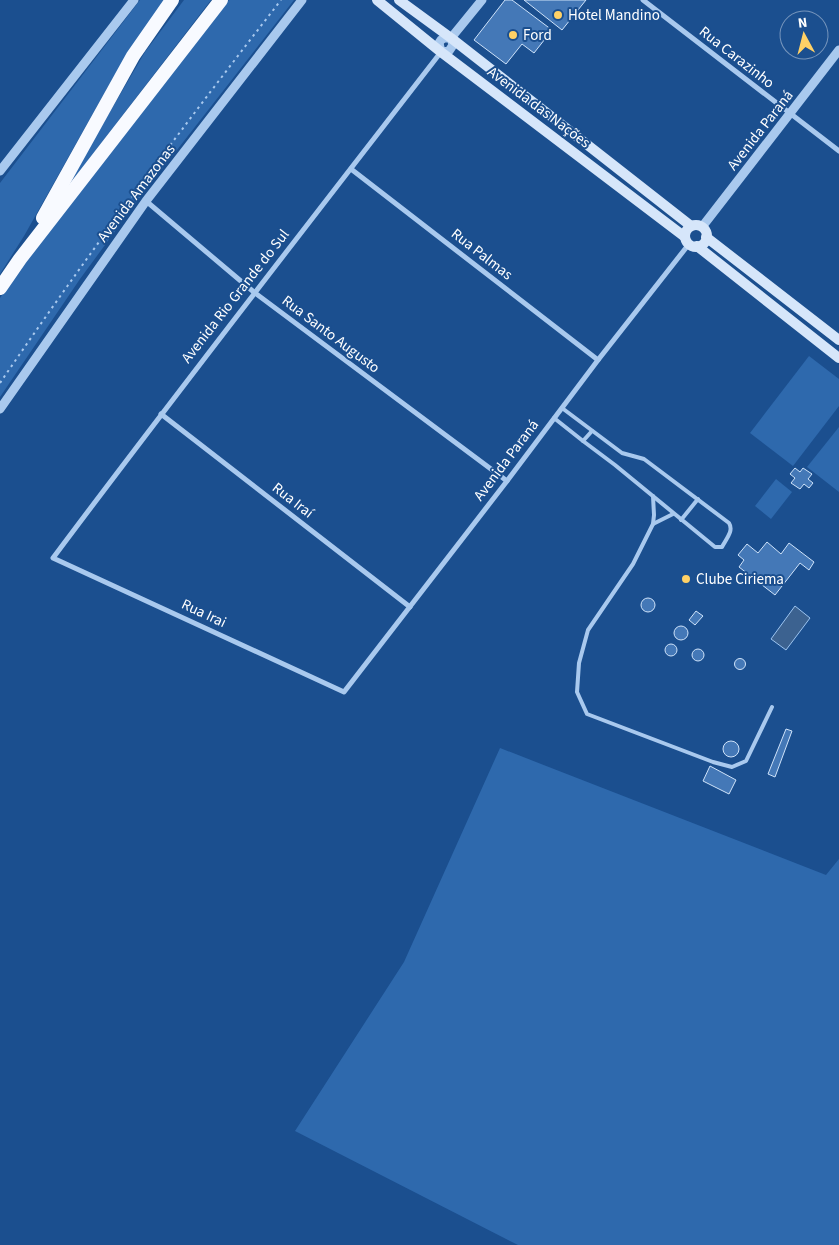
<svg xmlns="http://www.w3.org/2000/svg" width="839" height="1245" font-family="'Source Sans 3',sans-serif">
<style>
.green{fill:#2e69ad}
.water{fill:#3c6290;stroke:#9cc4f0}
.building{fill:#4478b7;stroke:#cfe3fa}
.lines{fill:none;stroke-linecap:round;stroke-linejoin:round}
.path{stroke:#a9c9ee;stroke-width:2;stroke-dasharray:2.5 4;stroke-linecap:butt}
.service{stroke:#a9c9ee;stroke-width:4}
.minor{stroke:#a9c9ee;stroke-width:5}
.tertiary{stroke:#a9c9ee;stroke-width:9}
.secondary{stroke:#d6e6fa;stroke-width:10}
.trunk{stroke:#f8faff;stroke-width:14}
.poi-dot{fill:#ffd166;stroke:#1b4f8f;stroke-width:2}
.labels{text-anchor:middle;stroke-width:4;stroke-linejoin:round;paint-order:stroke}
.poi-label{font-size:15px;fill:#fff;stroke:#1b4f8f;text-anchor:start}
.street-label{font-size:15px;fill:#fff;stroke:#1b4f8f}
</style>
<rect width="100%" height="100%" fill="#1b4f8f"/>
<g class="green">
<polygon points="140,0 167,0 114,76 24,236 0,274 0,183"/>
<polygon points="184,0 211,0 69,185 67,185 145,52"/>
<polygon points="229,0 294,0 141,196 80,279 0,397 0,298 38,243"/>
<polygon points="809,356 839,379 839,406 793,466 750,433"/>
<polygon points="839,427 839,492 807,467"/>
<polygon points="776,479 792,492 771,519 755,506"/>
<polygon points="500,748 826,875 839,859 839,1245 518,1245 295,1131 404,962"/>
</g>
<polygon class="water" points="795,606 810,618 786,650 771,639"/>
<g class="building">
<polygon points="505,0 512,0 552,30 534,53 522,44 506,64 474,40"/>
<polygon points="524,0 586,0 562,30"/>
<polygon points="795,468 800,472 803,468 812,474 808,479 813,483 809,488 804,484 800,489 791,483 795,478 790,474"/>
<polygon points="767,542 781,554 789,543 814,562 809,570 800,563 775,595 739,567 744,560 738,555 747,544 758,553"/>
<circle cx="648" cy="605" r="7"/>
<polygon points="696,611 703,616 695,625 689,620"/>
<circle cx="681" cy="633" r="7"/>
<circle cx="671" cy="650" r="6"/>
<circle cx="698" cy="655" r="6"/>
<circle cx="740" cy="664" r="5.5"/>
<polygon points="786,729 792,731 775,777 768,774"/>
<circle cx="731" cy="749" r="8"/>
<polygon points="710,766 736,780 729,794 703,781"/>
</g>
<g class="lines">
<path class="path" d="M 0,383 C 89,252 184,125 281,0"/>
<g class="service">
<path d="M 554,418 L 583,441 L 615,465 L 715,547 L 722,547 C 726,539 734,531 729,523 L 644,459 L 622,453 L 562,408"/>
<polyline points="583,441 592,431"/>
<polyline points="653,496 654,515 653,524 633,564 588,630 579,663 577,692 587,714 713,762 732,767 746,761 772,707"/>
<polyline points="681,520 698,499"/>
<polyline points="653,524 673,514"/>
</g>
<g class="minor">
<polyline points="643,0 839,151"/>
<path d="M 441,52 C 311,220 180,388 53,558 L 344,692 L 507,481 L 598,360 L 689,244"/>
<polyline points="351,169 598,360"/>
<polyline points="146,201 255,293 507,481"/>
<polyline points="161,414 410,607"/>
</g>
<g class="tertiary">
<polygon points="444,38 451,38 453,45 449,51 441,52 439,43 441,40"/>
<polyline points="451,38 482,0"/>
<polyline points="0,171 134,0"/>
<polyline points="702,227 839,50"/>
<polyline points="0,409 146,201 302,0"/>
</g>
<g class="secondary">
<polyline points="377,0 441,52 685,237"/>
<polyline points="399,0 451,38 691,226"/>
<circle cx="696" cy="236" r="11"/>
<polyline points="706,237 839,340"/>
<polyline points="697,246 839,358"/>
</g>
<g class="trunk">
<polyline points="43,218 133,56 172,0"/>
<polyline points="0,288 20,259 221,0"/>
</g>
</g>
<g class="poi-dot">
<circle cx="558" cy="15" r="5"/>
<circle cx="513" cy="35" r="5"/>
<circle cx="686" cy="579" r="5"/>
</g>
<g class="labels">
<g class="poi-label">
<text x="568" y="20">Hotel Mandino</text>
<text x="523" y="40">Ford</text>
<text x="696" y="584">Clube Ciriema</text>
</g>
<g class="street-label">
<text transform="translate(737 57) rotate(38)" y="5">Rua Carazinho</text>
<text transform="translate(539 107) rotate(37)" y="5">Avenida das Nações</text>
<text transform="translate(760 130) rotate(-52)" y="5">Avenida Paraná</text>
<text transform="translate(136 193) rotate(-53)" y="5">Avenida Amazonas</text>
<text transform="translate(482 254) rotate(38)" y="5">Rua Palmas</text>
<text transform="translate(235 296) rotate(-52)" y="5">Avenida Rio Grande do Sul</text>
<text transform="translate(331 334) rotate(37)" y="5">Rua Santo Augusto</text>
<text transform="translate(506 460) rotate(-53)" y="5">Avenida Paraná</text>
<text transform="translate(293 500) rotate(38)" y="5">Rua Iraí</text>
<text transform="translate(204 613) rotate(25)" y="5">Rua Irai</text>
</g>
</g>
<g transform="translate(804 35) rotate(353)"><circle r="24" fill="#1b4f8f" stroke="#7695bc"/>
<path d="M0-4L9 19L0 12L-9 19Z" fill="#ffd166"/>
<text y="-8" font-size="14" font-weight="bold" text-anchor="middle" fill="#ffffff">N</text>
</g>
</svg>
